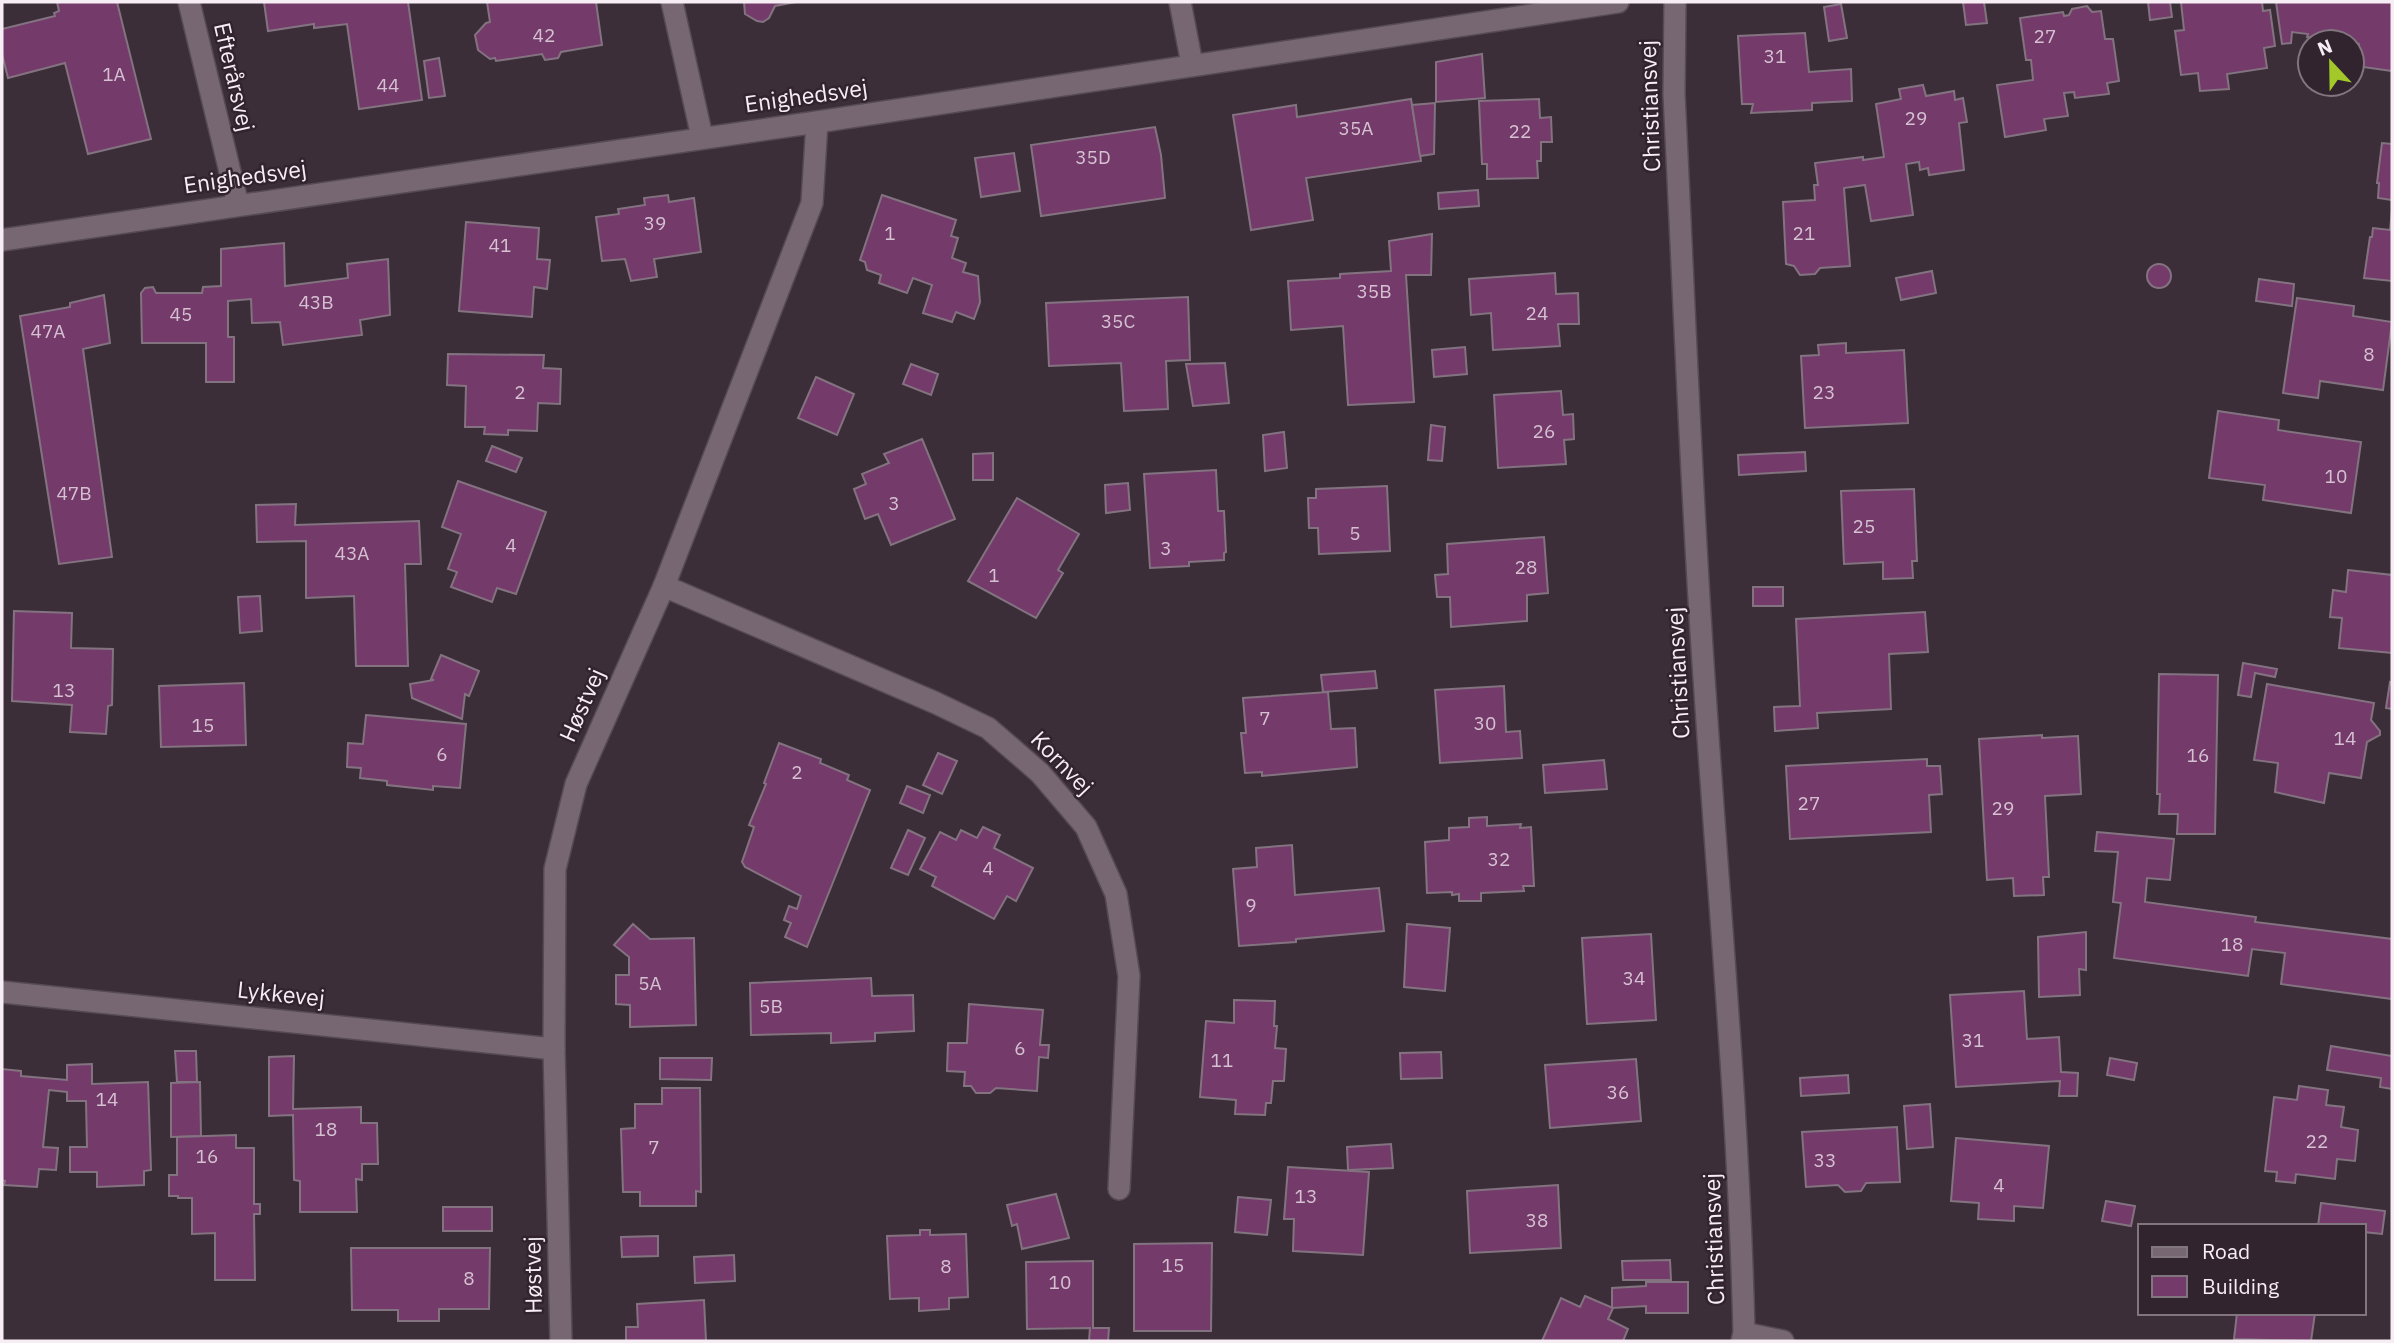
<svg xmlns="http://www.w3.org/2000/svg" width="2394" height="1343" font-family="'IBM Plex Sans',sans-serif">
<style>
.building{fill:#733a6a;stroke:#837380;stroke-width:2}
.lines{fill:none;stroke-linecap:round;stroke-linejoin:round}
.minor-casing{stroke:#564a53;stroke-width:24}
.minor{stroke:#776773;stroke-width:21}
.labels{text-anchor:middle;stroke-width:5;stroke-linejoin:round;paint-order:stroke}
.number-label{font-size:19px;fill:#d6c1d2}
.street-label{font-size:23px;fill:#f7eef5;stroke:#32242f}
</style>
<rect width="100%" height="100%" fill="#3c2e39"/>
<g class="building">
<polygon points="57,2 117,2 151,139 88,154 65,63 8,78 2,54 2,29 55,16 54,13 59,11"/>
<polygon points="264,2 408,2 422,100 359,109 347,24 314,28 314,24 268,31"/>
<polygon points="487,2 596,2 602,45 561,52 558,58 545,60 542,54 496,61 495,58 490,59 478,50 475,35 486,23 490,22"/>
<polygon points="744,2 796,2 775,6 769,18 763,22 757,21 745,14"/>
<polygon points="1963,2 1984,2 1987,23 1966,25"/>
<polygon points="2148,2 2170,2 2172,17 2150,20"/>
<polygon points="2181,2 2262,2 2263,11 2270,10 2275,46 2264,48 2267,68 2227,74 2229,89 2200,91 2198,73 2181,75 2175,31 2184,30"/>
<polygon points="2276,2 2392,2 2392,71 2356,66 2359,44 2352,42 2307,37 2308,34 2292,32 2291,43 2282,44"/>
<polygon points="1841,4 1847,38 1829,41 1824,7"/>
<polygon points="2087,6 2092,12 2101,11 2105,39 2113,39 2119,81 2107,83 2109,94 2075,98 2074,92 2064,93 2068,116 2044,119 2046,130 2005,137 1997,85 2033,80 2031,60 2026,60 2020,18 2063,12 2064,16 2069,15 2072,9"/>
<polygon points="1805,33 1809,72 1851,69 1852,101 1812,103 1812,110 1751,113 1753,104 1742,104 1738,36"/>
<polygon points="1482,54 1485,98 1436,102 1436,62"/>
<polygon points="439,58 445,96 429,98 424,61"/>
<polygon points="1923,85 1926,96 1954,91 1955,100 1963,98 1967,122 1959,123 1964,170 1929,175 1928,168 1920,170 1919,162 1906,164 1913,215 1871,221 1865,185 1844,188 1850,266 1820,268 1815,274 1800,275 1794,266 1786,264 1783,202 1815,200 1814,185 1818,185 1815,163 1863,157 1863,160 1884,157 1876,104 1901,99 1899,89"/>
<polygon points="1411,99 1421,161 1306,178 1313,220 1251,230 1233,115 1296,105 1297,117"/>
<polygon points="1539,99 1540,118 1551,117 1552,142 1541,142 1541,161 1537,161 1538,178 1487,179 1487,164 1482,164 1479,101"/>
<polygon points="1435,103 1434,154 1420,156 1412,105"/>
<polygon points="1155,127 1161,155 1165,198 1041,216 1031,145"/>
<polygon points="2392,141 2392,200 2378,198 2379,183 2377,183 2382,143 2392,144"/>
<polygon points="1014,153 1020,191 981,197 975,158"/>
<polygon points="1478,190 1479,206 1439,209 1438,193"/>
<polygon points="668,195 669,202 694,198 701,252 654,259 657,277 631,281 625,259 602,261 596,217 619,214 618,209 645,205 644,198"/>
<polygon points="882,195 956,220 951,236 958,238 952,258 966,263 963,272 978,276 980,302 974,319 956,312 952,322 923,313 932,285 913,278 907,293 879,283 881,275 867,270 865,262 860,260"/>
<polygon points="2392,210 2392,281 2364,278 2370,237 2372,237 2373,228 2390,230"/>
<polygon points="466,222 539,228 537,259 550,260 547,289 534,287 532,317 459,311"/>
<polygon points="1432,234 1431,275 1406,275 1414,402 1348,405 1343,326 1291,330 1288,281 1340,278 1340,274 1391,271 1389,241"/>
<polygon points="284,243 285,286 348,278 347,264 388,259 390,315 360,320 362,335 283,345 280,322 252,323 251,299 228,301 228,337 234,337 234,382 206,382 206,343 142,343 141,293 145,288 153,287 156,293 202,293 203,287 221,286 221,249"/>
<circle cx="2159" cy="276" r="12"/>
<polygon points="1932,271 1936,293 1901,300 1896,278"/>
<polygon points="1555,273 1556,294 1578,293 1579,324 1558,324 1560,346 1493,350 1491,313 1471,315 1469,279"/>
<polygon points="2259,279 2294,284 2292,306 2256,301"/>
<polygon points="104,295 110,343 83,349 112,557 59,564 20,316 70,307 70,303"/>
<polygon points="1188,297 1190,360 1166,361 1168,409 1124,411 1121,363 1049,366 1046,303"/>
<polygon points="2297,298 2354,306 2353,316 2392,322 2383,390 2320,381 2318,398 2283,393"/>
<polygon points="1846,343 1846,353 1904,350 1908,423 1805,428 1801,356 1819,355 1818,345"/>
<polygon points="1465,347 1467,374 1434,377 1432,350"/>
<polygon points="448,354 544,355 543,368 561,369 560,404 538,403 537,431 508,430 508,435 484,434 485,427 465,427 466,386 447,385"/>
<polygon points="1225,363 1229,403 1193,406 1186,364"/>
<polygon points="911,364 938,374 931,395 903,384"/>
<polygon points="816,377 854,394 837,435 798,418"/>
<polygon points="1561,391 1563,415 1573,414 1574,439 1564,440 1566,464 1498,468 1494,395"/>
<polygon points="2218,411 2279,420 2278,430 2361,442 2351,513 2263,500 2265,485 2209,478"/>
<polygon points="1431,425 1445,427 1442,461 1428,460"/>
<polygon points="1284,432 1287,468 1265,471 1263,435"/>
<polygon points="922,439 955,519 891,545 878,514 865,519 854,489 866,484 862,474 889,463 884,454"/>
<polygon points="492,446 522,458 516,472 486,461"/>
<polygon points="1805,452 1806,471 1739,475 1738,455"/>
<polygon points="993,453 993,480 973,480 973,454"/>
<polygon points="1216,470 1218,511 1224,511 1226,552 1224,553 1224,560 1189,562 1189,566 1150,568 1144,474"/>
<polygon points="458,481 546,512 516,594 497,588 492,602 451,587 457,572 448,569 461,534 442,527"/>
<polygon points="1128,483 1130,510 1106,513 1105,485"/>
<polygon points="1387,486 1390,551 1319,554 1318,528 1309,528 1308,498 1316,498 1316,489"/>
<polygon points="1914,489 1917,561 1912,561 1913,578 1883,579 1883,562 1844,564 1841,491"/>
<polygon points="1017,498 1079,534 1058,570 1063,573 1036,618 968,581"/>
<polygon points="296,504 295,525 419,521 421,564 405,564 408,666 356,666 354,596 306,598 306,541 257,542 256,505"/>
<polygon points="1544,537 1548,593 1527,595 1527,621 1451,627 1450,597 1437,597 1435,575 1448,574 1447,544"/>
<polygon points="2348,570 2392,575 2392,653 2339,648 2342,618 2330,617 2333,590 2346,592"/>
<rect x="1753" y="587" width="30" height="19"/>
<polygon points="260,596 262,631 240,633 238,597"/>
<polygon points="14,611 72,613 71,648 113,649 112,705 108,706 106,734 70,732 72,705 12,701"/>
<polygon points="1925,612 1928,652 1889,654 1891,709 1817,713 1818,728 1775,731 1774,707 1800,706 1796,619"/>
<polygon points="441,655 479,671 469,696 465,694 462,719 412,698 410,684 434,680 431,679"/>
<polygon points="2243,663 2277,669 2275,677 2255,673 2251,697 2238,695"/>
<polygon points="1375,671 1377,688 1323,692 1321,675"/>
<polygon points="2159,674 2218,675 2215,834 2177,834 2178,814 2159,814 2160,794 2157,794"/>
<polygon points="2390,682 2392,683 2392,709 2386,708"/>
<polygon points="244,683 246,745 161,747 159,686"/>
<polygon points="2267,684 2374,703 2371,720 2380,731 2380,735 2367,742 2361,778 2329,773 2324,803 2275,792 2278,763 2254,760"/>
<polygon points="1504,686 1506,732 1520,731 1522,758 1440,763 1435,690"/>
<polygon points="1328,692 1331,729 1355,728 1357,767 1262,776 1262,772 1245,773 1241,733 1246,733 1243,698"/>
<polygon points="366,715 466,724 460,788 433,786 433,790 387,785 387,781 360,778 361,768 347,767 348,743 363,744"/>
<polygon points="2042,735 2042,738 2078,736 2081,794 2045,796 2049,877 2043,877 2044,895 2014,896 2013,878 1987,880 1979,739"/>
<polygon points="779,743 821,759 820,763 849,775 847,780 870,790 807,947 785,937 791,923 784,920 789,906 797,909 801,896 745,867 742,862 754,827 749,825 766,784 764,783"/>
<polygon points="938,753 957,761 942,794 923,785"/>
<polygon points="1927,759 1927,766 1940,766 1942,794 1929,795 1931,832 1790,839 1786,766"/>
<polygon points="1604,760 1607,789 1545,793 1543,765"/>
<polygon points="907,786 930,795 923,813 900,803"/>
<polygon points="1487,817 1487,826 1521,824 1520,828 1531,827 1534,886 1523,886 1524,891 1481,893 1481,901 1459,901 1459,894 1452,895 1452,892 1427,893 1425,842 1449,840 1449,828 1469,827 1469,818"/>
<polygon points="983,827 1000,835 994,848 1033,868 1016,901 1007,896 994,919 932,886 936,877 920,869 940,832 956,840 961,830 977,838"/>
<polygon points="908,830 925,838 908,875 891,868"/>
<polygon points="2097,832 2174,839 2170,880 2147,878 2145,902 2256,917 2255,922 2392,939 2392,999 2281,984 2285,953 2252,949 2248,976 2114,958 2121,903 2113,902 2118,852 2095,851"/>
<polygon points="1292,845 1295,895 1379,888 1384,931 1296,939 1296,942 1239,946 1233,869 1257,867 1256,848"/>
<polygon points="633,924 650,939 694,938 696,1025 630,1027 630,1005 616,1004 616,975 629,975 629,957 614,945"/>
<polygon points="1407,924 1450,928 1445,991 1404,987"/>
<polygon points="2086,932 2086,970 2079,969 2080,995 2039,997 2038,937"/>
<polygon points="1651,934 1656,1020 1587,1024 1582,938"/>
<polygon points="871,978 872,996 913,995 914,1031 875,1033 875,1041 831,1043 831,1033 751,1035 750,983"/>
<polygon points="2024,991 2027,1039 2059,1037 2061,1072 2078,1073 2077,1096 2059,1096 2060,1081 1956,1087 1950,995"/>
<polygon points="1234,1000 1275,1001 1274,1026 1277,1026 1275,1048 1286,1049 1284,1081 1273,1081 1271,1103 1266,1103 1265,1115 1235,1114 1236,1100 1200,1097 1206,1021 1234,1023"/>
<polygon points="969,1004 1043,1010 1040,1045 1049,1045 1048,1058 1039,1057 1037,1091 996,1088 990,1093 976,1093 971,1086 964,1086 965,1072 947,1071 948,1043 967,1043"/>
<polygon points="2331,1046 2392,1056 2392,1089 2380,1087 2381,1078 2327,1070"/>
<polygon points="175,1051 196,1051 197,1082 177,1082"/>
<polygon points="1441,1052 1442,1078 1401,1079 1400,1053"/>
<polygon points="294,1056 293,1109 361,1107 361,1123 377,1123 378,1164 362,1164 362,1180 356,1179 357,1212 300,1212 300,1181 294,1180 293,1115 269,1116 269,1057"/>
<polygon points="660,1058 712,1058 711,1080 660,1079"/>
<polygon points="2110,1058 2137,1063 2134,1080 2107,1075"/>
<polygon points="1636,1059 1641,1121 1550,1128 1545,1065"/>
<polygon points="92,1064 92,1084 148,1082 151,1170 144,1171 144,1185 97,1187 97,1172 70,1172 70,1147 87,1147 86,1101 67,1101 67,1092 49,1090 43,1147 58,1148 56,1170 39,1169 37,1187 4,1185 5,1181 2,1180 2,1069 21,1071 21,1076 67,1080 67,1065"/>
<polygon points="1848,1075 1849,1093 1801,1096 1800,1078"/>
<polygon points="200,1082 201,1136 171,1137 171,1083"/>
<polygon points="2299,1086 2328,1090 2326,1105 2344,1107 2341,1127 2358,1130 2355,1161 2337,1159 2335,1179 2296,1174 2295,1183 2276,1181 2277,1172 2265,1171 2274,1097 2297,1100"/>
<polygon points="662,1088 700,1088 701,1192 696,1191 696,1206 640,1206 640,1192 623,1192 621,1129 635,1128 635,1104 662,1104"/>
<polygon points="1930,1104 1933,1147 1907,1149 1904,1106"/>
<polygon points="1897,1127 1900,1182 1866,1183 1861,1191 1845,1192 1838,1185 1806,1187 1802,1132"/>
<polygon points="236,1135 236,1148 254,1148 254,1204 260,1204 260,1214 254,1214 255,1280 215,1280 215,1233 192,1234 192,1198 178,1198 178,1196 169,1196 169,1175 177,1175 177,1137"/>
<polygon points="1956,1138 2049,1146 2043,1208 2014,1206 2014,1221 1978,1219 1979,1203 1951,1201"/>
<polygon points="1391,1144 1393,1168 1348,1170 1347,1147"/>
<polygon points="1288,1167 1369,1172 1363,1255 1293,1251 1294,1219 1284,1219"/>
<polygon points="1558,1185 1561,1248 1470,1253 1467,1191"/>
<polygon points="1056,1194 1069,1238 1022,1249 1017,1224 1012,1226 1007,1205"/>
<polygon points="1238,1197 1271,1200 1267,1235 1235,1232"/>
<polygon points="2106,1201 2135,1206 2131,1226 2102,1221"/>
<polygon points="2321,1203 2385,1211 2382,1234 2364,1232 2364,1226 2318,1226"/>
<rect x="443" y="1207" width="49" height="24"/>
<polygon points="920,1230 930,1230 930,1235 966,1234 968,1297 949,1298 949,1309 919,1311 919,1298 890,1299 887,1236 920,1235"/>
<polygon points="658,1236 658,1256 622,1257 621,1237"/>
<polygon points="1212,1243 1211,1331 1134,1331 1134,1244"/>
<polygon points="351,1248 490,1248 489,1309 439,1309 439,1321 398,1321 398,1310 352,1310"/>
<polygon points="734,1255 735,1281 695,1283 694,1257"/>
<polygon points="1670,1260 1671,1280 1623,1280 1622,1261"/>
<polygon points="1093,1261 1093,1328 1109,1328 1108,1341 1089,1341 1090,1328 1027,1329 1026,1262"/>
<polygon points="1646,1282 1688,1282 1688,1313 1646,1313 1646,1306 1612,1308 1612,1288 1646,1286"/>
<polygon points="1585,1296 1613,1308 1608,1319 1628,1329 1623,1341 1542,1341 1561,1298 1580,1307"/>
<polygon points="704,1300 706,1341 626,1341 626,1327 638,1327 637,1304"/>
<polygon points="2237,1313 2315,1313 2311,1341 2234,1339"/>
</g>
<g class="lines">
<defs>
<g id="minor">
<polyline points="189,2 238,205"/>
<polyline points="672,2 702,137"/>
<polyline points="1180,2 1192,64"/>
<path d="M 1675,2 L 1674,94 C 1684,294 1691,493 1705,692 C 1719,906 1739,1119 1744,1333 L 1742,1341"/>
<polyline points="2,240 817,122 1618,2"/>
<polyline points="664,586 936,703 988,728 1040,773 1086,827 1116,894 1129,976 1119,1189"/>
<polyline points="2,992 554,1049"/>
<polyline points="1744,1333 1783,1341"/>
<polyline points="561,1341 554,1049 555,869 576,784 664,586 812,203 817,122"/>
</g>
</defs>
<use href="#minor" class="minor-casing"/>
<use href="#minor" class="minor"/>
</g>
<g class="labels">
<g class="number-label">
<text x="544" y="42">42</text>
<text x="2045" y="43">27</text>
<text x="1775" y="63">31</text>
<text x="114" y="81">1A</text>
<text x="388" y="92">44</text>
<text x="1916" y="125">29</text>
<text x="1356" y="135">35A</text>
<text x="1520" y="138">22</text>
<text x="1093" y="164">35D</text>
<text x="655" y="230">39</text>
<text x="890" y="240">1</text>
<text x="1804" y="240">21</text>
<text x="500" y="252">41</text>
<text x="1374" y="298">35B</text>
<text x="316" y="309">43B</text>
<text x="1537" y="320">24</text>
<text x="181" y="321">45</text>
<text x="1118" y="328">35C</text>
<text x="48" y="338">47A</text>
<text x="2369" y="361">8</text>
<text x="520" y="399">2</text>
<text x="1824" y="399">23</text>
<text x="1544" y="438">26</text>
<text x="2336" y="483">10</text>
<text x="74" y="500">47B</text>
<text x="894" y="510">3</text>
<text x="1864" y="533">25</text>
<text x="1355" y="540">5</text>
<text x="511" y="552">4</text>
<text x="1166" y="555">3</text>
<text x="352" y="560">43A</text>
<text x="1526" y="574">28</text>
<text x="994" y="582">1</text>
<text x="64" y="697">13</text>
<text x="1265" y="725">7</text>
<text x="1485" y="730">30</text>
<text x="203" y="732">15</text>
<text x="2345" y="745">14</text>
<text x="442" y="761">6</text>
<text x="2198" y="762">16</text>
<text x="797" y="779">2</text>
<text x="1809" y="810">27</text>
<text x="2003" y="815">29</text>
<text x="1499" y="866">32</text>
<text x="988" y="875">4</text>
<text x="1251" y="912">9</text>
<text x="2232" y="951">18</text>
<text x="1634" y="985">34</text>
<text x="650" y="990">5A</text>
<text x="771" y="1013">5B</text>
<text x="1973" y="1047">31</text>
<text x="1020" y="1055">6</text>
<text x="1222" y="1067">11</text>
<text x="1618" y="1099">36</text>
<text x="107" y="1106">14</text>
<text x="326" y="1136">18</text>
<text x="2317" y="1148">22</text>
<text x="654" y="1154">7</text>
<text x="207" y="1163">16</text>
<text x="1825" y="1167">33</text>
<text x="1999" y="1192">4</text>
<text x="1306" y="1203">13</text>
<text x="1537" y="1227">38</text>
<text x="1173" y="1272">15</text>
<text x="946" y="1273">8</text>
<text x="469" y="1285">8</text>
<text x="1060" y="1289">10</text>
</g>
<g class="street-label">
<text transform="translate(234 77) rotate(77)" y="8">Efterårsvej</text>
<text transform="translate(806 96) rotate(-8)" y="8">Enighedsvej</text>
<text transform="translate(1650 106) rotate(-92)" y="8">Christiansvej</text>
<text transform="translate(245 177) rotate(-8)" y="8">Enighedsvej</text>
<text transform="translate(1678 673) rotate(-93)" y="8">Christiansvej</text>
<text transform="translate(582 705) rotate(-66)" y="8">Høstvej</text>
<text transform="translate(1062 763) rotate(46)" y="8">Kornvej</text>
<text transform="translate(281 994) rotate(6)" y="8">Lykkevej</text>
<text transform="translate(1714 1239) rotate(-92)" y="8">Christiansvej</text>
<text transform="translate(533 1275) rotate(-91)" y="8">Høstvej</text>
</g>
</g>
<rect width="2394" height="1343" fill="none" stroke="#f7eef5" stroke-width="7"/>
<rect x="2138" y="1224" width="228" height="91" fill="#32242f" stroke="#81757e" stroke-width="2"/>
<rect x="2152" y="1247" width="35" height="10" fill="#776773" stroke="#81757e" stroke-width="2"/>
<text x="2202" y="1259" font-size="21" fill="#f7eef5">Road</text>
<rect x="2152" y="1276" width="35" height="21" fill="#733a6a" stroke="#81757e" stroke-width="2"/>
<text x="2202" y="1294" font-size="21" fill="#f7eef5">Building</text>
<g transform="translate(2331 63) rotate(338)"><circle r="33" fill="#32242f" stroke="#81757e" stroke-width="2"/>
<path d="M0-5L12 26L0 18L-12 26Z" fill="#a2c929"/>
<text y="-10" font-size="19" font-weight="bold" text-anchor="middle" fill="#f7eef5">N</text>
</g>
</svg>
